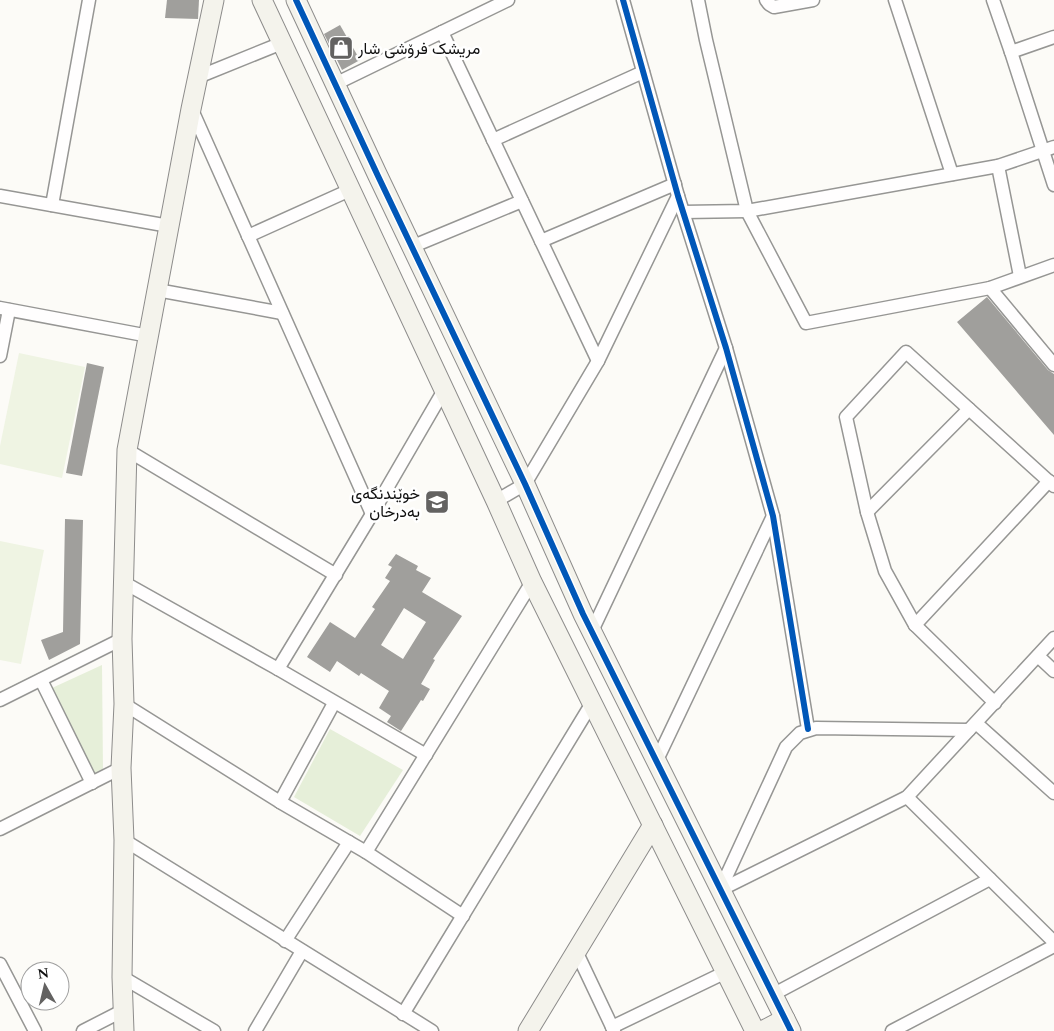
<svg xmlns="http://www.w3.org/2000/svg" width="1054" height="1031" font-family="Spectral,Vazirmatn,serif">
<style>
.green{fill:#e6efd9}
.pitch{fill:#eff4e3}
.building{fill:#a09f9c;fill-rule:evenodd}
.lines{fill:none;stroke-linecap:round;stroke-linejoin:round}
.street-casing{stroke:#969694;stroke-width:15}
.secondary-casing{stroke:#8d8c8b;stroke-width:21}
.street{stroke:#fffefe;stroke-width:12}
.secondary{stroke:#f4f3ec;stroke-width:19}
.cycleway-casing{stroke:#fff;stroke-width:9}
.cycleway{stroke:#0057b8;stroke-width:6}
.labels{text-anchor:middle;stroke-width:5;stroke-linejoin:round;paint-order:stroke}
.poi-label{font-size:16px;fill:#101010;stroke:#fff;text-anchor:start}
</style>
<rect width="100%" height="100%" fill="#fcfbf7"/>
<g class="green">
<polygon points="102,665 103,770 94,774 52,688"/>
<polygon points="330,729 403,770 360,836 294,797"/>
</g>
<g class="pitch">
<polygon points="19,353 85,367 62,478 0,464 0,446"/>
<polygon points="0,541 44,550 21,664 0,660"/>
</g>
<g class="building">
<polygon points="167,0 199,0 198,19 165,18"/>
<polygon points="340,25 360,60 342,70 324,34"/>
<polygon points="987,297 1048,370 1054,374 1054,435 957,322"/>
<polygon points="87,363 104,367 82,476 66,473"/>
<polygon points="65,519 83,520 80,644 49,660 41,640 63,632"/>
<path d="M 396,554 L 418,566 L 416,570 L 431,578 L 422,592 L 462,616 L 433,659 L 435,660 L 421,684 L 430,689 L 423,701 L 421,700 L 401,731 L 387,722 L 391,716 L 379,708 L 389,691 L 361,673 L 359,676 L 337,661 L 330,672 L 307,657 L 330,622 L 355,638 L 375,609 L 372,607 L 390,581 L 385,578 L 392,567 L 388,565 ZM 404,608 L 426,622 L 403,659 L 381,645 Z"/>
</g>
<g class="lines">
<defs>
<g id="street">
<polyline points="623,0 678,196 726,348 773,516 808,729"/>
<polyline points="698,0 706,40 747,211 806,323 990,288 1054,265"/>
<polyline points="766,0 769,4 774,7 813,0"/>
<polyline points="895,0 952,174"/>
<polyline points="993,0 1011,52"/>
<polyline points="442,32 598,361"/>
<polyline points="1054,37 1011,52 1054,185"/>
<polyline points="198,77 282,43"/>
<polyline points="335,84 508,0"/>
<polyline points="192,110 372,514"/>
<polyline points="493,140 643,72"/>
<polyline points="998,166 1020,276"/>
<polyline points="0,196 169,226"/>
<polyline points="52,205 89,0"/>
<polyline points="683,212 747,211 998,166 1054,147"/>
<polyline points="248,236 350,190"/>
<polyline points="541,241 675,184"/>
<polyline points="411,247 522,201"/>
<polyline points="990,288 1054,365"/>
<polyline points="157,290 282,313"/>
<polyline points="0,308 149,336"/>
<polyline points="0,356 9,310"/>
<polyline points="127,450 336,575"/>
<polyline points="496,501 525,484 598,361 678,196"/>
<polyline points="867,512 969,409"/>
<polyline points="123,582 278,669 426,755"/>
<polyline points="915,625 1049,481"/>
<polyline points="592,631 726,348"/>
<polyline points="1038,656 1054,671"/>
<polyline points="278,669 372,514 444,390"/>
<polyline points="41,680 92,783"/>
<polyline points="0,700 122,639"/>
<polyline points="995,703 915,625 885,571 867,512 846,417 906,352 1054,486"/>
<polyline points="124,704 280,802 366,852 463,916"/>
<polyline points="976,723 1054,793"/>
<polyline points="656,762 773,516"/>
<polyline points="907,797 1054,942"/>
<polyline points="280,802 334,703"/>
<polyline points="0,829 121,768"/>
<polyline points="124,840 432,1031"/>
<polyline points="366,852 532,582"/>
<polyline points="720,890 907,797 1054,638"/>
<polyline points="720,890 786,747 800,733 816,728 969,730"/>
<polyline points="285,941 349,842"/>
<polyline points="577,953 614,1031"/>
<polyline points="0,964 35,1031"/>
<polyline points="122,977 214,1031"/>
<polyline points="772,995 990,879"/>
<polyline points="403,1014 592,703"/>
<polyline points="612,1027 726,972"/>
<polyline points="83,1031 124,1010"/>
<polyline points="255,1031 302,951"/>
<polyline points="892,1031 1054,946"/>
</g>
<g id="secondary">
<polyline points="262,0 496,501 532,582 755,1031"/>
<polyline points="296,0 378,176 525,484 583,614 791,1031"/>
<polyline points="124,1031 122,977 124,840 121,768 124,704 122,639 127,450 191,109 214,0"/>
<polyline points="528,1031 653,825"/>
<polyline points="762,1031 785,1019"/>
</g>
</defs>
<use href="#street" class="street-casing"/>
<use href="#secondary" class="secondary-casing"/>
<use href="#street" class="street"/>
<use href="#secondary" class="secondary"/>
<defs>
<g id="cycleway">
<polyline points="296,0 378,176 525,484 583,614 791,1031"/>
<polyline points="623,0 678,196 726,348 773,516 808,729"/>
</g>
</defs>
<use href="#cycleway" class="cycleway-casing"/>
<use href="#cycleway" class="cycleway"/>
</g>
<defs>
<symbol id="shop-square" viewBox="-11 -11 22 22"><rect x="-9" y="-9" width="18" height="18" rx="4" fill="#636261" stroke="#fff"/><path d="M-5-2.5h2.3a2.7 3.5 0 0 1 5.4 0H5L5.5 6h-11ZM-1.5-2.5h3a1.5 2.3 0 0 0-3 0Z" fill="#fff"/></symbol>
<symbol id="school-square" viewBox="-11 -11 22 22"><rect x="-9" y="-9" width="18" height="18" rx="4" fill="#636261" stroke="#fff"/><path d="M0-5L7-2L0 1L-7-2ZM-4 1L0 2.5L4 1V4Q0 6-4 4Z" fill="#fff"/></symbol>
</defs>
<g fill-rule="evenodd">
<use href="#shop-square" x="327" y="34" width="28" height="28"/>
<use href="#school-square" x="423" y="488" width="28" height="28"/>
</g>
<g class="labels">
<g class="poi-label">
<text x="358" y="54">مریشک فرۆشی شار</text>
<text x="420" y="499" text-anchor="end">خوێندنگەی<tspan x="420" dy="18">بەدرخان</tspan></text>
</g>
</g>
<g transform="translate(45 986) rotate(352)"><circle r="24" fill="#ffffff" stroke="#9f9f9f"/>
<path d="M0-4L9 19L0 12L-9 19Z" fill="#636261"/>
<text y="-8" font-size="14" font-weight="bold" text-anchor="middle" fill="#101010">N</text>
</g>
</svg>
